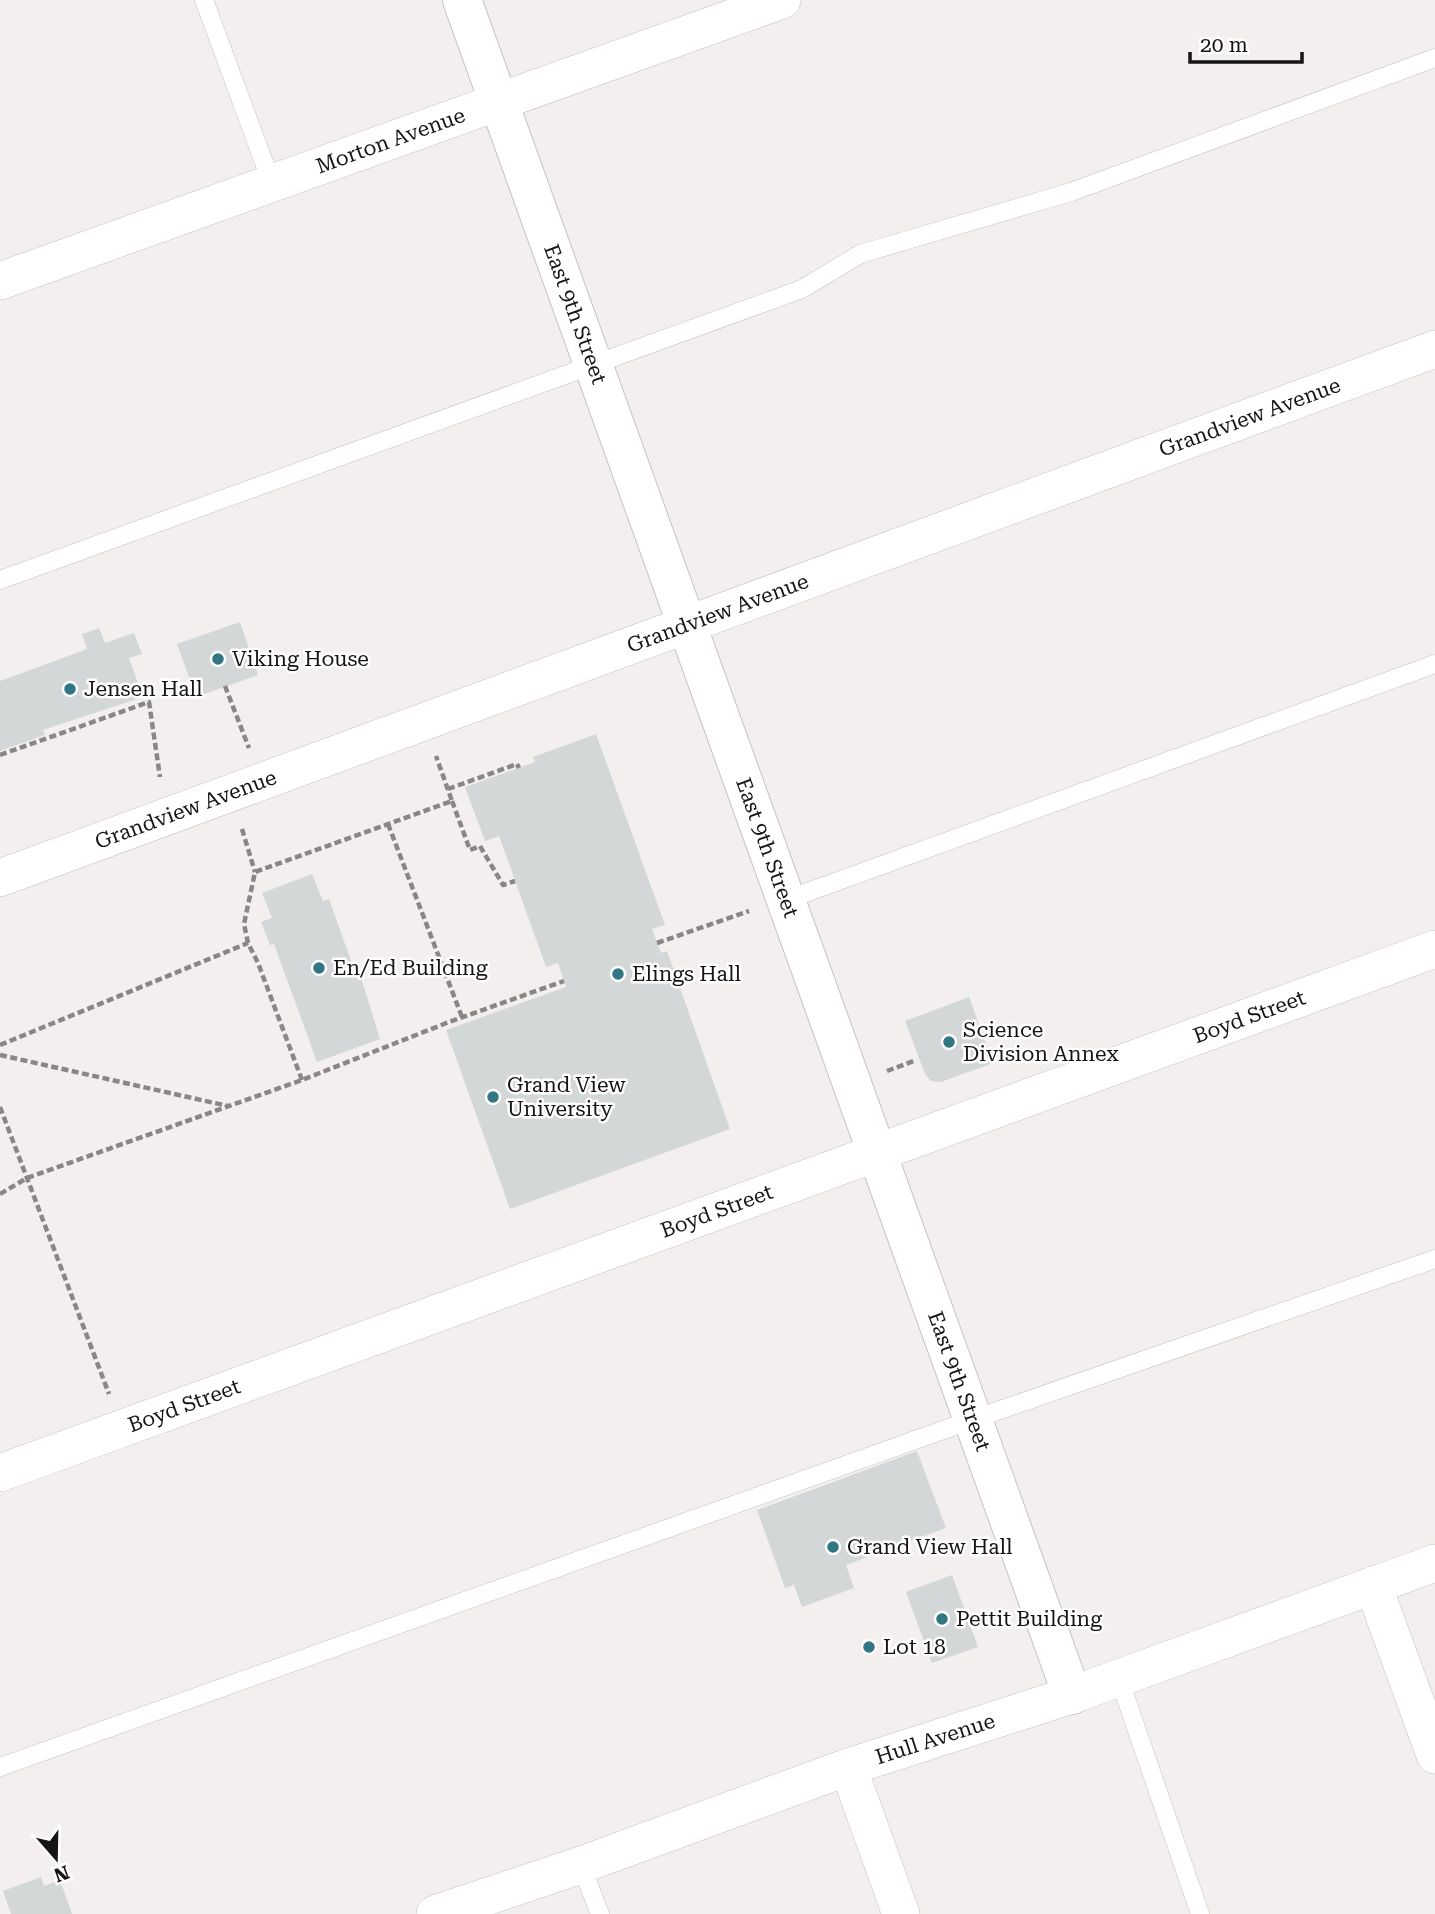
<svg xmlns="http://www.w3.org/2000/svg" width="1435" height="1914" font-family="'Roboto Serif',serif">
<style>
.building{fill:#d3d7d8}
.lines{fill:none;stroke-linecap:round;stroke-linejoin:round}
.service-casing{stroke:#c6c2c2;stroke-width:19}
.minor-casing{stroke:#c6c2c2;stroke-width:38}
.tertiary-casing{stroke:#c6c2c2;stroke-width:40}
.path{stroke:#898686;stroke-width:4.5;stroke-dasharray:7 3.5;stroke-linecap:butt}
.service{stroke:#fff;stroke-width:18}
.minor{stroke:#fff;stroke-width:37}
.tertiary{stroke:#fff;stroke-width:38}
.poi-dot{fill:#307683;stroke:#fffdfd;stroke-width:2.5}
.labels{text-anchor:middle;stroke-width:5;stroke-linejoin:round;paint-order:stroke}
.street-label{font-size:21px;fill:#161515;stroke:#fffdfd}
.poi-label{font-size:21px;fill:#161515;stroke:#fffdfd;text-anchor:start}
</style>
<rect width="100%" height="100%" fill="#f3efef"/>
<g class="building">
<polygon points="240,622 258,675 196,697 177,644"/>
<polygon points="99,628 105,643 134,633 142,654 129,658 143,697 43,730 45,735 0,751 0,681 87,649 82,634"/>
<polygon points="596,734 665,925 652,929 661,953 667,951 730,1129 510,1209 446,1030 566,987 558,963 546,967 499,836 485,841 465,787 535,762 533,757"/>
<polygon points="312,874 323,901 329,899 354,969 358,968 380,1039 317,1062 274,944 270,945 261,922 272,918 262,893"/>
<polygon points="969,997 993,1063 941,1082 931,1081 925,1074 905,1021"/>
<polygon points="917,1451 946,1528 846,1565 854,1588 802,1607 794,1585 785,1588 757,1510"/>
<polygon points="952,1575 978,1647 932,1663 906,1592"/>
<polygon points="41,1877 44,1886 60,1880 72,1914 11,1914 3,1891"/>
</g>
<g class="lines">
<defs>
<g id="service">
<polyline points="204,0 272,184"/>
<polyline points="0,580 802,289 860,254 1071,192 1435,58"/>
<polyline points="786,900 1435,664"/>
<polyline points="1119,1678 1200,1914"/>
<polyline points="0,1767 974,1419 1435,1259"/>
<polyline points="581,1865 600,1914"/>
</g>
<g id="minor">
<path id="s1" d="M 0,281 L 782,0"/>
<path id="s2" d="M 0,878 L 1435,349"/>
<path id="s3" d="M 0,1473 L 1435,949"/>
<polyline points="1373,1585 1435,1755"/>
<polyline points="848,1767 901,1914"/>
<path id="s4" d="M 435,1914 L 581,1865 L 848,1767 L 1072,1695 L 1435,1563"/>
</g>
<g id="tertiary">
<path id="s5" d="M 462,0 L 1072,1695"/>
</g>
</defs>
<use href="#service" class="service-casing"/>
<use href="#minor" class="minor-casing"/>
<use href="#tertiary" class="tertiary-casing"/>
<g class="path">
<polyline points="225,686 249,748"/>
<polyline points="0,755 149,702 160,777"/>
<polyline points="448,789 517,764 519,768"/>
<polyline points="452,801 470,850 480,846 503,885 515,881"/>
<polyline points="388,824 462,1017"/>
<polyline points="242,829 255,872"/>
<polyline points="657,943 749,911"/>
<polyline points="0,1045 248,943"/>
<polyline points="0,1055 228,1106"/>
<polyline points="887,1071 916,1060"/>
<polyline points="302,1080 258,963 248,943 244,924 255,872 452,801 436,756"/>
<polyline points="0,1107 109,1394"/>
<polyline points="0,1194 27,1178 302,1080 449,1022 564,981"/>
</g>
<use href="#service" class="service"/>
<use href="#minor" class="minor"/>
<use href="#tertiary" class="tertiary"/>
</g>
<g class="poi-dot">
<circle cx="218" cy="659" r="7"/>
<circle cx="70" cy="689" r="7"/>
<circle cx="319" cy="968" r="7"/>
<circle cx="618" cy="974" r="7"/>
<circle cx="949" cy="1042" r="7"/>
<circle cx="493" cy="1097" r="7"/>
<circle cx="833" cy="1547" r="7"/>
<circle cx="942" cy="1619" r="7"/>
<circle cx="869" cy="1647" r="7"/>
</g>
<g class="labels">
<g class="street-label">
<text dy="7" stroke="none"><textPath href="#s1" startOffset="415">Morton Avenue</textPath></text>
<text dy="7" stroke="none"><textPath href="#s5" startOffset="334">East 9th Street</textPath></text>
<text dy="7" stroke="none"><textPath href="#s2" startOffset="1332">Grandview Avenue</textPath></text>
<text dy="7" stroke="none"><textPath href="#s2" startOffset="765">Grandview Avenue</textPath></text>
<text dy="7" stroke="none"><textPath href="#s2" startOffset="198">Grandview Avenue</textPath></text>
<text dy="7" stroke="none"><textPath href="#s5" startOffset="901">East 9th Street</textPath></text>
<text dy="7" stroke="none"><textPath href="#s3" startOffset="1330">Boyd Street</textPath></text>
<text dy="7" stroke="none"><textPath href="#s3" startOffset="763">Boyd Street</textPath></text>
<text dy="7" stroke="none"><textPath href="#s5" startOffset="1468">East 9th Street</textPath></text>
<text dy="7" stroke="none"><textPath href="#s3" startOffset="196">Boyd Street</textPath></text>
<text dy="7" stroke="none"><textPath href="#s4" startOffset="530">Hull Avenue</textPath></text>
</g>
<g class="poi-label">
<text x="232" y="666">Viking House</text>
<text x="84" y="696">Jensen Hall</text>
<text x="333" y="975">En/Ed Building</text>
<text x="632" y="981">Elings Hall</text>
<text x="963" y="1037">Science<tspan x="963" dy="24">Division Annex</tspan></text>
<text x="507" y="1092">Grand View<tspan x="507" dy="24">University</tspan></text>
<text x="847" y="1554">Grand View Hall</text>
<text x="956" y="1626">Pettit Building</text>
<text x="883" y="1654">Lot 18</text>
</g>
</g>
<g transform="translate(56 1858) rotate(160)" stroke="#fffdfd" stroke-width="5" paint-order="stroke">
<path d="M0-5L12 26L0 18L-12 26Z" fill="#161515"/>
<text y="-10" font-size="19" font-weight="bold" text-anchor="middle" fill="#161515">N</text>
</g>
<path d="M1190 52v10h112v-10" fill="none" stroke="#161515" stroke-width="3.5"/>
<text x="1200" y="52" font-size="21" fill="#161515" stroke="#fffdfd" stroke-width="5" paint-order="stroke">20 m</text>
</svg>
